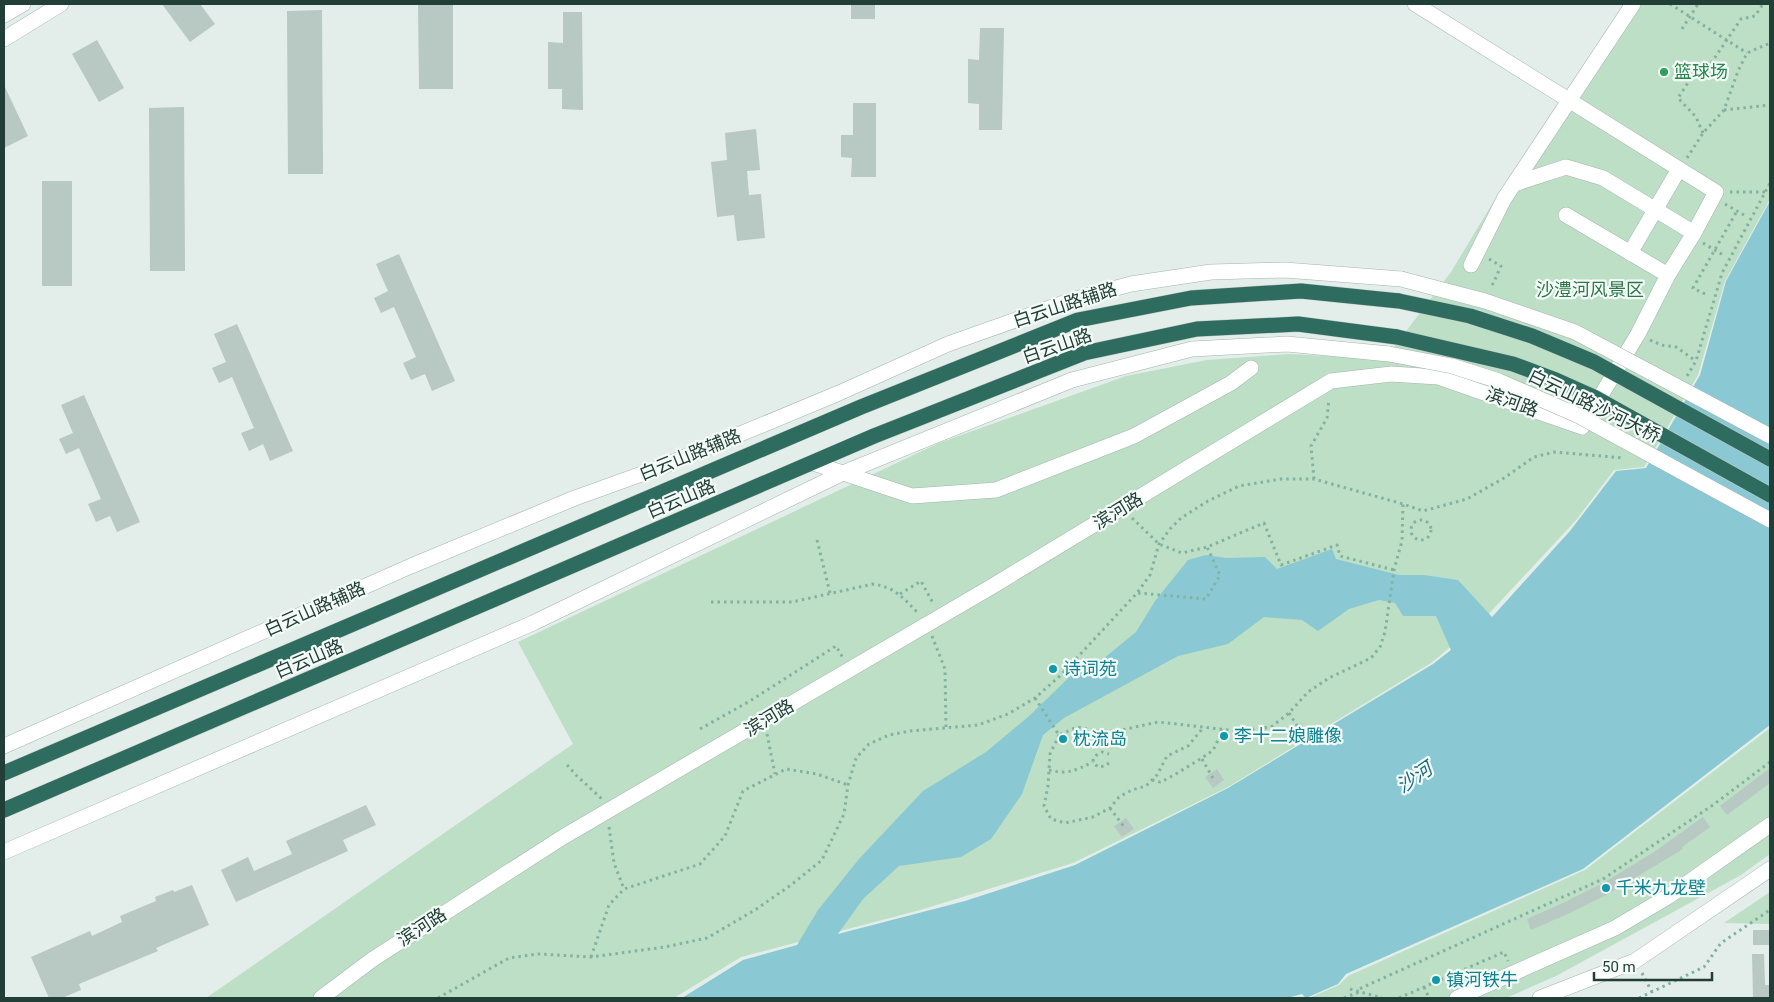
<svg xmlns="http://www.w3.org/2000/svg" width="1774" height="1002" font-family="Roboto,'Noto Sans SC',sans-serif">
<style>
.green{fill:#bcdfc5}
.water{fill:#8ac9d3;fill-rule:evenodd}
.building{fill:#b8c8c2}
.lines{fill:none;stroke-linecap:round;stroke-linejoin:round}
.minor-casing{stroke:#a5b5b0;stroke-width:16}
.highway-casing{stroke:#c1c9c7;stroke-width:16}
.path{stroke:#83b2a2;stroke-width:3;stroke-dasharray:2.5 4;stroke-linecap:butt}
.minor{stroke:#fff;stroke-width:15}
.highway{stroke:#2d6c5f;stroke-width:15}
.minor-bridge-casing{stroke:#a5b5b0;stroke-width:16;stroke-linecap:butt}
.highway-bridge-casing{stroke:#c1c9c7;stroke-width:16;stroke-linecap:butt}
.minor-bridge{stroke:#fff;stroke-width:15}
.highway-bridge{stroke:#2d6c5f;stroke-width:15}
.leisure-dot{fill:#2e9e5b;stroke:#f4faf7;stroke-width:2}
.culture-dot{fill:#0f9aa8;stroke:#f4faf7;stroke-width:2}
.labels{text-anchor:middle;stroke-width:4.5;stroke-linejoin:round;paint-order:stroke}
.leisure-label{font-size:18px;fill:#27864d;stroke:#f4faf7;text-anchor:start}
.park-label{font-size:18px;fill:#2b7748;stroke:#f4faf7}
.street-label{font-size:18px;fill:#223f37;stroke:#f4faf7}
.culture-label{font-size:18px;fill:#0d838f;stroke:#f4faf7;text-anchor:start}
.water-label{font-size:19px;font-style:italic;fill:#1a6e7d;stroke:#f4faf7}
</style>
<rect width="100%" height="100%" fill="#e3ede9"/>
<g class="green">
<polygon points="1624,4 1770,4 1770,199 1725,281 1698,375 1644,467 1614,470 1577,519 1483,620 1431,663 1228,787 1073,863 920,910 741,957 674,998 206,998 573,744 518,642 939,443 1126,376 1207,360 1289,354 1385,359 1451,272 1500,191"/>
<polygon points="1770,728 1770,854 1741,875 1556,976 1506,998 1309,998 1339,985 1348,976 1585,870"/>
<polygon points="1770,892 1770,924 1724,923"/>
</g>
<path class="water" d="M 1770,201 L 1770,725 L 1583,869 L 1346,974 L 1338,984 L 1306,998 L 1302,994 L 1287,998 L 682,998 L 743,960 L 797,945 L 818,910 L 859,859 L 923,791 L 986,752 L 1028,717 L 1085,662 L 1103,659 L 1136,632 L 1155,601 L 1188,560 L 1206,555 L 1226,558 L 1265,557 L 1277,569 L 1332,549 L 1336,559 L 1399,575 L 1424,575 L 1458,580 L 1492,617 L 1570,531 L 1616,471 L 1646,468 L 1700,375 L 1726,281 ZM 1379,600 L 1395,603 L 1403,616 L 1436,616 L 1451,650 L 1433,664 L 1228,788 L 1075,865 L 965,901 L 838,934 L 863,899 L 899,866 L 961,857 L 991,839 L 1022,794 L 1043,735 L 1064,718 L 1178,656 L 1228,644 L 1264,617 L 1302,620 L 1318,631 L 1349,609 Z"/>
<g class="building">
<polygon points="162,4 200,4 215,24 190,42"/>
<polygon points="418,4 453,4 453,89 419,89"/>
<rect x="851" y="4" width="24" height="15"/>
<polygon points="322,10 323,174 288,174 287,11"/>
<polygon points="563,12 582,12 583,110 562,109 562,89 548,89 548,42 563,43"/>
<polygon points="980,28 1004,28 1002,130 979,130 979,104 968,103 968,59 979,60"/>
<polygon points="97,40 124,88 99,102 72,54"/>
<polygon points="4,85 28,136 4,148"/>
<polygon points="853,103 876,103 876,177 851,177 852,158 841,157 841,135 853,135"/>
<polygon points="184,107 185,271 150,271 149,108"/>
<polygon points="756,129 760,170 747,171 749,195 761,194 765,238 737,241 734,215 717,217 711,162 727,160 725,133"/>
<rect x="42" y="181" width="30" height="105"/>
<polygon points="399,254 455,381 432,391 425,374 411,380 403,363 416,357 394,307 381,313 374,298 388,291 376,264"/>
<polygon points="237,324 293,451 270,461 263,444 249,451 241,433 254,428 232,377 219,383 212,368 226,362 214,334"/>
<polygon points="84,395 140,522 117,532 110,516 96,522 88,504 101,499 79,448 66,454 59,439 73,433 61,405"/>
<polygon points="1301,723 1309,734 1298,742 1290,731"/>
<polygon points="1770,768 1770,783 1727,815 1720,806"/>
<polygon points="1217,769 1224,780 1213,788 1205,777"/>
<polygon points="366,805 376,825 343,840 348,851 236,902 221,870 248,857 254,871 292,854 286,841"/>
<polygon points="1703,817 1710,827 1682,847 1683,849 1608,894 1572,912 1531,930 1527,919 1563,903 1605,882 1654,852"/>
<polygon points="1126,818 1134,829 1122,837 1114,826"/>
<polygon points="192,885 209,925 156,948 158,951 79,984 81,990 62,998 49,998 31,957 90,931 92,936 122,922 120,916 156,901 155,897 173,890 174,892"/>
<rect x="1753" y="930" width="17" height="15"/>
<polygon points="1752,954 1764,954 1765,985 1770,985 1770,998 1753,998"/>
</g>
<g class="lines">
<defs>
<g id="minor">
<polyline points="1415,4 1716,192 1694,233"/>
<polyline points="4,15 23,4"/>
<polyline points="4,39 61,4"/>
<polyline points="1566,215 1668,275"/>
<polyline points="1630,253 1679,169"/>
<polyline points="1471,265 1504,199 1633,4"/>
<polyline points="813,463 912,496 996,490 1134,436 1231,383 1251,368"/>
<polyline points="4,746 411,566 575,498 661,467 839,393 948,344 1072,300 1131,284 1211,272 1285,270 1401,279"/>
<polyline points="4,852 533,623 843,473 1072,380 1192,349 1287,344 1389,354"/>
<polyline points="321,998 373,959 563,837 991,587 1331,381 1391,374 1438,377 1582,427 1638,334 1668,275 1694,233 1603,178 1566,167 1514,184"/>
<polyline points="1457,998 1615,928 1669,896 1770,825"/>
<polyline points="1540,998 1635,961 1770,869"/>
</g>
<g id="highway">
<polyline points="4,773 861,407 1078,320 1191,298 1301,291 1399,301"/>
<polyline points="4,810 874,436 1084,353 1197,329 1298,324 1397,337"/>
</g>
</defs>
<use href="#minor" class="minor-casing"/>
<use href="#highway" class="highway-casing"/>
<g class="path">
<polyline points="1670,4 1747,53"/>
<polyline points="1682,29 1698,4"/>
<polyline points="1724,110 1770,105"/>
<polyline points="1703,133 1696,117 1678,98 1693,75 1701,78 1741,19 1755,16 1763,4"/>
<polyline points="1687,158 1703,133 1724,110 1738,71 1747,53 1770,43"/>
<polyline points="1730,192 1765,192"/>
<polyline points="1725,204 1744,215"/>
<polyline points="1703,243 1723,255"/>
<polyline points="1489,259 1501,266 1491,288"/>
<polyline points="1705,294 1693,288 1737,211"/>
<polyline points="1650,340 1661,345 1676,347 1696,361"/>
<polyline points="1687,376 1696,361 1722,273 1770,183"/>
<polyline points="1314,479 1311,446 1327,418 1329,399"/>
<polyline points="1132,518 1159,544 1182,553 1207,547"/>
<circle cx="1421" cy="530" r="10"/>
<polyline points="817,540 830,593"/>
<polyline points="1138,593 1206,599 1220,575 1207,547 1264,523 1281,565 1337,545 1340,556 1394,570"/>
<polyline points="900,594 921,581 934,605"/>
<path d="M 711,602 L 792,602 L 873,584 C 895,587 904,599 919,614"/>
<polyline points="932,636 945,669 946,728"/>
<polyline points="1035,698 1059,735 1077,727 1097,731 1117,731 1158,722 1238,731 1271,727 1289,713 1308,692 1329,678 1371,658 1380,647 1385,632 1394,570 1402,541 1403,504"/>
<polyline points="1289,713 1303,735"/>
<polyline points="700,729 750,701 836,646 843,658"/>
<polyline points="767,734 775,774"/>
<polyline points="1059,735 1050,754 1048,786 1044,806 1051,819 1065,823 1093,817 1110,808 1119,797 1132,790 1146,786 1157,775 1167,756 1188,746 1203,728"/>
<polyline points="1202,759 1214,780"/>
<path d="M 1109,763 L 1105,766 L 1098,767 L 1093,762 C 1093,756 1098,754 1102,752 L 1109,754"/>
<polyline points="567,765 576,775 602,799"/>
<path d="M 1049,770 C 1068,775 1076,770 1093,762"/>
<path d="M 1152,780 C 1153,780 1159,782 1160,782 C 1164,782 1207,755 1212,751 C 1217,745 1219,736 1222,729"/>
<polyline points="1110,808 1124,827"/>
<polyline points="609,827 614,863 624,889"/>
<polyline points="591,957 609,905 624,889 700,864 725,836 743,791 786,769 817,774 848,785"/>
<polyline points="1642,973 1652,992"/>
<polyline points="1424,987 1429,998"/>
<polyline points="1350,989 1382,998"/>
<polyline points="438,998 509,958 538,954 591,957 665,947 707,938 755,910 791,885 822,860 844,814 848,785 856,758 869,744 889,735 910,731 978,725 1008,714 1035,698 1061,675 1137,593 1150,575 1159,544 1170,529 1181,518 1208,501 1239,486 1281,479 1314,479 1403,504 1423,511 1467,499 1504,478 1534,457 1554,452 1624,458"/>
<polyline points="1344,998 1357,993 1359,989 1603,879 1713,805 1770,762"/>
<polyline points="1399,998 1504,952 1508,961"/>
<polyline points="1639,998 1704,967 1721,943 1770,910"/>
</g>
<use href="#minor" class="minor"/>
<use href="#highway" class="highway"/>
<defs>
<g id="minor-bridge">
<polyline points="1401,279 1485,301 1575,332 1770,436"/>
<polyline points="1389,354 1452,366 1499,381 1579,416 1770,520"/>
</g>
<g id="highway-bridge">
<polyline points="1399,301 1470,316 1532,336 1594,362 1770,459"/>
<polyline points="1397,337 1513,364 1556,380 1594,397 1770,495"/>
</g>
</defs>
<use href="#minor-bridge" class="minor-bridge-casing"/>
<use href="#highway-bridge" class="highway-bridge-casing"/>
<use href="#minor-bridge" class="minor-bridge"/>
<use href="#highway-bridge" class="highway-bridge"/>
</g>
<circle class="leisure-dot" cx="1664" cy="72" r="5"/>
<g class="culture-dot">
<circle cx="1053" cy="669" r="5"/>
<circle cx="1224" cy="736" r="5"/>
<circle cx="1063" cy="739" r="5"/>
<circle cx="1606" cy="888" r="5"/>
<circle cx="1436" cy="980" r="5"/>
</g>
<g class="labels">
<g class="leisure-label">
<text x="1674" y="78">篮球场</text>
</g>
<g class="park-label">
<text x="1590" y="296">沙澧河风景区</text>
</g>
<g class="street-label">
<text transform="translate(1065 305) rotate(-18)" y="6">白云山路辅路</text>
<text transform="translate(1057 346) rotate(-19)" y="6">白云山路</text>
<text transform="translate(1512 402) rotate(20)" y="6">滨河路</text>
<text transform="translate(1594 406) rotate(26)" y="6">白云山路沙河大桥</text>
<text transform="translate(690 455) rotate(-22)" y="6">白云山路辅路</text>
<text transform="translate(681 499) rotate(-23)" y="6">白云山路</text>
<text transform="translate(1118 511) rotate(-31)" y="6">滨河路</text>
<text transform="translate(315 609) rotate(-24)" y="6">白云山路辅路</text>
<text transform="translate(309 659) rotate(-23)" y="6">白云山路</text>
<text transform="translate(769 718) rotate(-31)" y="6">滨河路</text>
<text transform="translate(422 927) rotate(-33)" y="6">滨河路</text>
</g>
<g class="culture-label">
<text x="1063" y="675">诗词苑</text>
<text x="1234" y="742">李十二娘雕像</text>
<text x="1073" y="745">枕流岛</text>
<text x="1616" y="894">千米九龙壁</text>
<text x="1446" y="986">镇河铁牛</text>
</g>
<g class="water-label">
<text transform="translate(1414 777) rotate(-34)" y="7">沙河</text>
</g>
</g>
<rect width="1774" height="1002" fill="none" stroke="#223f37" stroke-width="10"/>
<path d="M1594 972v8h118v-8" fill="none" stroke="#223f37" stroke-width="2.5"/>
<text x="1602" y="972" font-size="15" fill="#223f37" stroke="#f4faf7" stroke-width="4" paint-order="stroke">50 m</text>
</svg>
